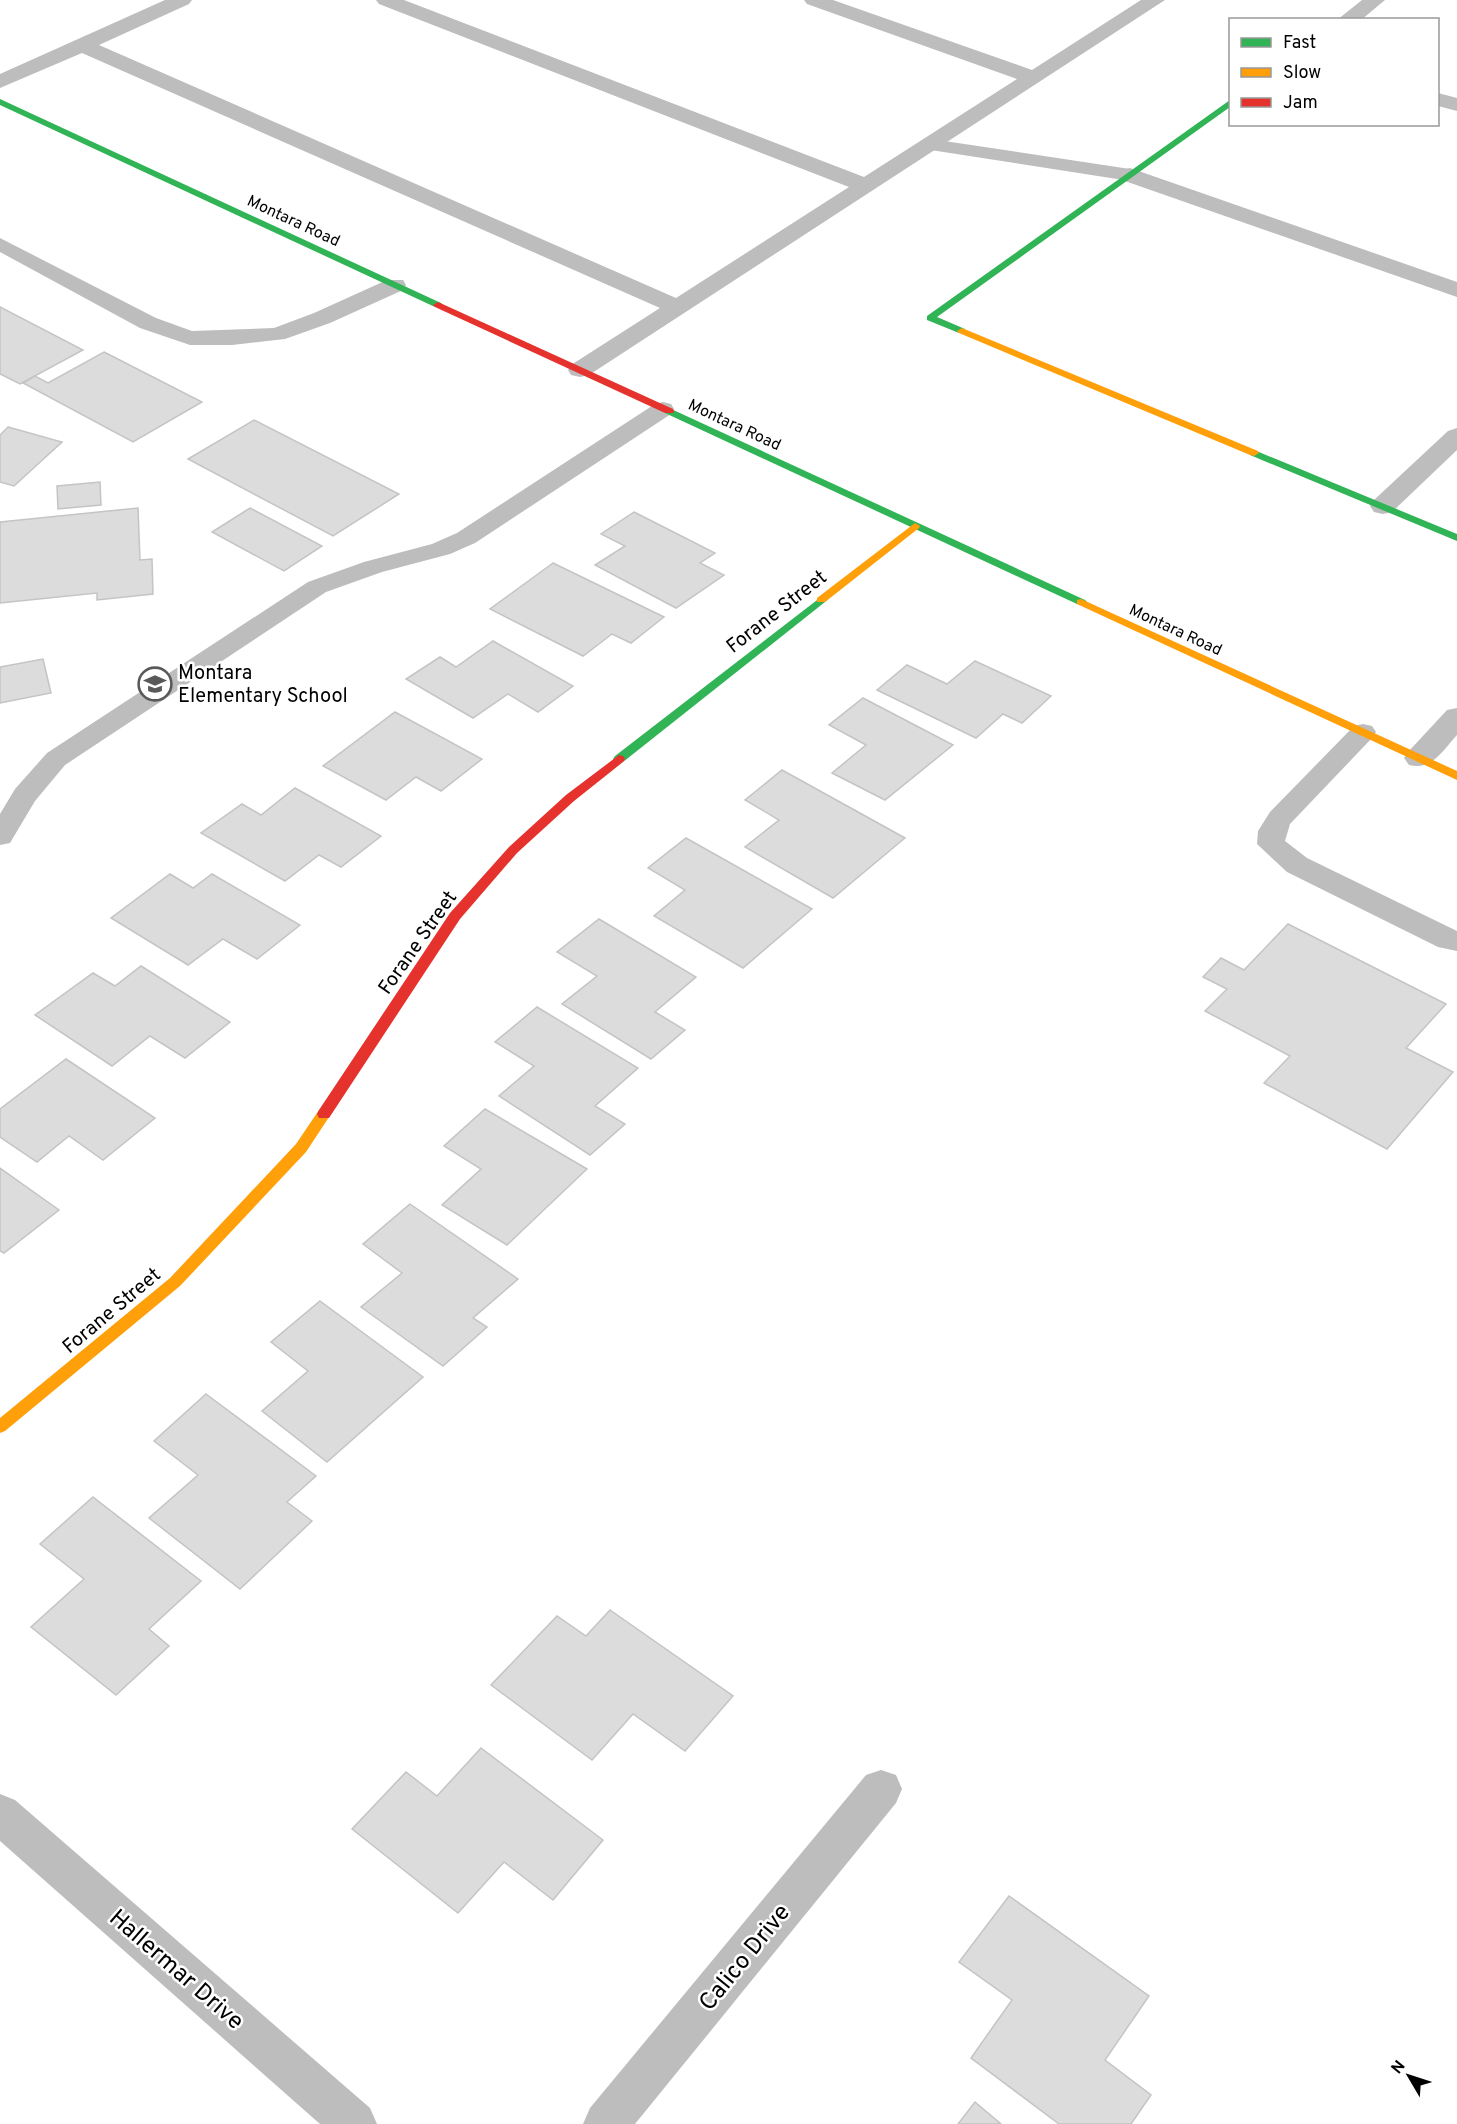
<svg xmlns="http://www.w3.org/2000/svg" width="1457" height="2124" font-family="Overpass,sans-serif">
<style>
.building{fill:#dcdcdc;stroke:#c4c4c4;stroke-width:1.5}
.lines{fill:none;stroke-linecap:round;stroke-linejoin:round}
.lane{fill:#bdbdbd;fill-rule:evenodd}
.street{fill:#bdbdbd;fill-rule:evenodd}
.fast{fill:#30b455;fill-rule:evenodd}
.slow{fill:#ff9f0a;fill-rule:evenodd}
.jam{fill:#e5322d;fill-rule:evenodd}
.labels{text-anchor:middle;stroke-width:5;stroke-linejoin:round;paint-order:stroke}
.far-street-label{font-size:16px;fill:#000;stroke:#fff}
.street-label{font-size:20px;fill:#000;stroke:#fff}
.poi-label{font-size:20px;fill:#000;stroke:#fff;text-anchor:start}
.near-street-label{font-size:24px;fill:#000;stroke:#fff}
</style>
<rect width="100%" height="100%" fill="#fff"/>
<g class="building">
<polygon points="0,307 83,350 20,384 0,374"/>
<polygon points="104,352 202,402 133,442 23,383 35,376 48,383"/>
<polygon points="254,420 399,494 333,536 188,459"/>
<polygon points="8,427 62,442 14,486 0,482 0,435"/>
<polygon points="100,482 101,505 58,509 57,486"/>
<polygon points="138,508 140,560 152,559 153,594 97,600 97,593 0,603 0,522"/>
<polygon points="250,508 322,546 284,571 212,532"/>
<polygon points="634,512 715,553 700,563 724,575 676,608 595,565 625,546 601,534"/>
<polygon points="553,563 664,617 631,643 612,634 583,656 490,609"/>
<polygon points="493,641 573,686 538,712 508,694 473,718 406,679 440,657 456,667"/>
<polygon points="43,659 51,693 0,703 0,667"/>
<polygon points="975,661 1051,696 1022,723 1003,714 976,738 877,690 907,665 947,684"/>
<polygon points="863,698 953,745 885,800 832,773 866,745 829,725"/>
<polygon points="395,712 482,759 441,791 416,777 386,800 323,766"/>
<polygon points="782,770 905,838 833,898 745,847 779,820 745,800"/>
<polygon points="295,788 381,836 341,867 319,855 285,881 201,833 242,804 261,815"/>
<polygon points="686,838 812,909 743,968 654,916 685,890 648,868"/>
<polygon points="170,874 193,888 212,874 300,925 257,959 223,939 188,965 111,918"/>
<polygon points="599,919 696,977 655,1012 685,1030 651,1059 562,1004 597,976 557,952"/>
<polygon points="1288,924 1446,1004 1406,1048 1453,1072 1387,1149 1264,1083 1290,1056 1205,1011 1227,989 1203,977 1221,958 1244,970"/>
<polygon points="141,966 230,1022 185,1058 150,1036 112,1066 35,1015 93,973 115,986"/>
<polygon points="537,1007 638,1068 595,1106 625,1124 590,1155 499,1096 534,1066 495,1042"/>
<polygon points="66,1059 155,1118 103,1160 69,1136 37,1162 0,1137 0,1109"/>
<polygon points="485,1109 587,1169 507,1245 442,1205 481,1169 444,1146"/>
<polygon points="0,1168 59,1210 4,1253 0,1251"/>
<polygon points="410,1204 518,1279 473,1318 487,1327 443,1366 361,1307 402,1273 363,1244"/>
<polygon points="320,1301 423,1377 327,1462 262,1411 308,1371 271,1342"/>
<polygon points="206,1394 316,1476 287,1502 312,1521 240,1589 149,1518 198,1475 154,1441"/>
<polygon points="93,1497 201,1581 149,1629 169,1646 116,1695 31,1627 84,1579 40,1544"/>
<polygon points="610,1610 733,1696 685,1751 633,1714 592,1760 491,1685 557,1616 586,1636"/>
<polygon points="481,1748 603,1840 553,1900 504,1862 458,1913 352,1829 406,1772 437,1796"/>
<polygon points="1009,1896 1149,1996 1105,2060 1151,2095 1131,2124 1059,2124 971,2058 1012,2000 959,1962"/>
<polygon points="975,2102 1001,2124 958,2124"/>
</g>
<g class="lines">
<g class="lane">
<polygon points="931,139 1130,169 1137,171 1140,175 1137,179 1130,181 924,149 921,145 924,141"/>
<polygon points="0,238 156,318 192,331 274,328 314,313 387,280 403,280 406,285 403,290 330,323 285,339 232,345 190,345 140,328 0,252"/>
<polygon points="663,402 671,404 674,409 671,414 475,543 450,554 382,572 326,592 65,765 35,801 10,843 0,845 0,814 15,789 47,753 308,582 364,562 432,544 457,533 655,404"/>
<polygon points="1363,724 1372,726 1376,732 1372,738 1290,824 1285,841 1307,858 1457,931 1457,951 1438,947 1287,872 1257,844 1258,831 1270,812 1354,726"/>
</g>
<g class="street">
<polygon points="165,0 192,0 189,4 99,45 676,298 849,187 379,4 376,0 404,0 864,177 1017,79 807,4 804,0 833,0 1032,70 1141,0 1165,0 589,375 580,377 571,375 568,370 571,365 660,308 82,53 0,88 0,74"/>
<polygon points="1362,0 1385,0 1361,20 1337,20"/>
<polygon points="1438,93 1457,98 1457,111 1438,106"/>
<polygon points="1130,168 1457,282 1457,297 1122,180 1119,175 1122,170"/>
<polygon points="1457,428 1457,450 1392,512 1383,514 1374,512 1370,506 1374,500 1448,431"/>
<path d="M 1457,708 L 1457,735 C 1443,750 1432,771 1409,765 L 1404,758 L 1409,751 L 1447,710 Z"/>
<polygon points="881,1770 896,1775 902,1789 896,1803 635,2124 583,2124 590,2108 866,1775"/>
<polygon points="0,1794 15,1800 370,2108 377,2124 320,2124 0,1841"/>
</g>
<g class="fast">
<polygon points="0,99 441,303 443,305 435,307 0,105"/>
<polygon points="1230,100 1230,107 937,317 965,329 965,333 959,333 927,320 927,316"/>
<polygon points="669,408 1085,600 1087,602 1081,605 1077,604 665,413 665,409"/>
<polygon points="1254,450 1457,534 1457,541 1250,455 1250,451"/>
<polygon points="821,597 827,600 825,602 623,762 615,762 613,759 615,756"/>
</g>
<g class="slow">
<polygon points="962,328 1258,451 1259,453 1254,456 1250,455 959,333 957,331"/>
<polygon points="915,523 920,526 919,528 825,602 817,602 817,598"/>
<polygon points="1081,599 1457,771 1457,780 1077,604 1077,600"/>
<polygon points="324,1109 329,1110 331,1114 306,1152 180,1286 5,1431 0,1433 0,1418 170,1278 296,1144 319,1110"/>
</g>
<g class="jam">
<polygon points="438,302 673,409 674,411 673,413 665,413 435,307 433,305"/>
<polygon points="619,755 623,756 625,759 623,762 574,801 517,853 460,919 329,1118 319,1118 317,1114 319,1110 450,913 509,847 566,795"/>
</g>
</g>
<defs>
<symbol id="school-ring" viewBox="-11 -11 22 22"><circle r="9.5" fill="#fff" stroke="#595959" stroke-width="1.5"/><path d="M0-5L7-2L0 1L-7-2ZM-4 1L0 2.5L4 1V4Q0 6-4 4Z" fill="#595959"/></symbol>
</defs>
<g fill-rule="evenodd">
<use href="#school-ring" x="136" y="665" width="38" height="38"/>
</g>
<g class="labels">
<g class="far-street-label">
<text transform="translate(294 220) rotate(25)" y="6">Montara Road</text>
<text transform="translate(735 424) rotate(25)" y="6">Montara Road</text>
<text transform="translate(1176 629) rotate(25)" y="6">Montara Road</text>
</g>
<g class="street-label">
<text transform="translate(776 611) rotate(-38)" y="7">Forane Street</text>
<text transform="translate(417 942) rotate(-55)" y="7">Forane Street</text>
<text transform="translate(111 1310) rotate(-40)" y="7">Forane Street</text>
</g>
<g class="poi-label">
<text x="178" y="679">Montara<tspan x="178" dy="23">Elementary School</tspan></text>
</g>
<g class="near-street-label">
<text transform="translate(744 1957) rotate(-51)" y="8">Calico Drive</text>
<text transform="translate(177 1969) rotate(41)" y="8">Hallermar Drive</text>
</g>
</g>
<rect x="1229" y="18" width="210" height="108" fill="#ffffff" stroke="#999999" stroke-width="1.5"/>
<rect x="1241" y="38" width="30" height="9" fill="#30b455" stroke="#999999" stroke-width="1.5"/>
<text x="1283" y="48" font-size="18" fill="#000000">Fast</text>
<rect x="1241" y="68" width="30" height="9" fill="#ff9f0a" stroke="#999999" stroke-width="1.5"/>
<text x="1283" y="78" font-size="18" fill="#000000">Slow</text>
<rect x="1241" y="98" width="30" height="9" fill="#e5322d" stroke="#999999" stroke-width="1.5"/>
<text x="1283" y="108" font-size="18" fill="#000000">Jam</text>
<g transform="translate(1409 2076) rotate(309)" stroke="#ffffff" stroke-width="4.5" paint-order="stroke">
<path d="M0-4.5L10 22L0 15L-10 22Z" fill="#000000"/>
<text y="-9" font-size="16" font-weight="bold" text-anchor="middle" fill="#000000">N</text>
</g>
</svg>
